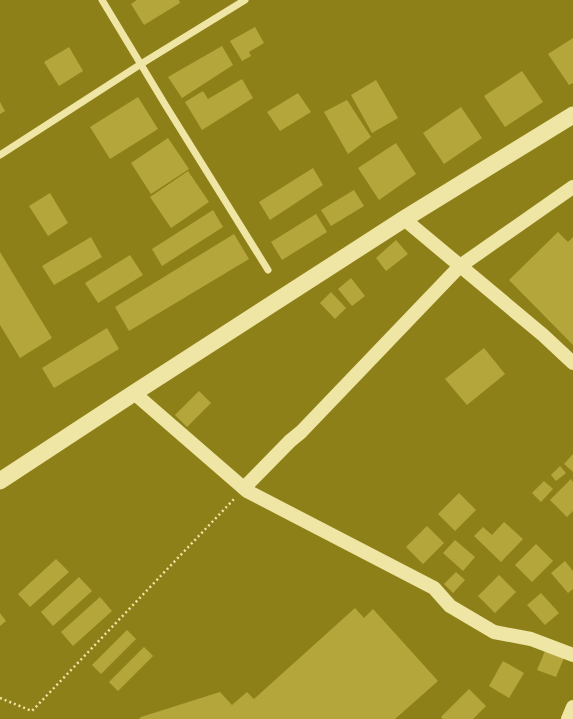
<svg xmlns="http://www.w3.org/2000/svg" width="573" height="719" font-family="Helvetica,sans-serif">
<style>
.building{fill:#b5a63c}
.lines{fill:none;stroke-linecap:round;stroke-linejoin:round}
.path{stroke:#efe5a4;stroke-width:2.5;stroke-dasharray:2 3;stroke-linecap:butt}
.service{stroke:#efe5a4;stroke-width:7}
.minor{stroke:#efe5a4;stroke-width:14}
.tertiary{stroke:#efe5a4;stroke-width:17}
</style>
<rect width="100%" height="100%" fill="#8e8018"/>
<g class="building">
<polygon points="137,0 179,0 180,3 144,25 131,4"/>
<polygon points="255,27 264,43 249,52 251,56 242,61 230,41"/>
<polygon points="573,38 573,83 569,85 548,54"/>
<polygon points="222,46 233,65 182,98 168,77"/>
<polygon points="69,47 83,71 59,86 44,62"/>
<polygon points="522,71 543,102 505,127 484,96"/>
<polygon points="242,79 253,98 202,130 185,102 203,91 208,99"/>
<polygon points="376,80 398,118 372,133 351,95"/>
<polygon points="298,93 311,112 280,131 267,112"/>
<polygon points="138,97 158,129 110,159 90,127"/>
<polygon points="347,100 371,137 348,154 324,112"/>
<polygon points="0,102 5,111 0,114"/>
<polygon points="461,107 482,138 444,164 423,133"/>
<polygon points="168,138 189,169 151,194 131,163"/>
<polygon points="396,143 416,174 379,200 358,168"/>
<polygon points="313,168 323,185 270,220 259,202"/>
<polygon points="188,171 209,202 171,228 150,197"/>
<polygon points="354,190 364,206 331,226 321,210"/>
<polygon points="50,193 68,223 48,236 29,206"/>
<polygon points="213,210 223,227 162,266 152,249"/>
<polygon points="316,214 327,232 282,260 271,242"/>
<polygon points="558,232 568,242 573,237 573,345 509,280"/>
<polygon points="234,234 249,259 129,331 115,307"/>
<polygon points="91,237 102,257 54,285 42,266"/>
<polygon points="396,240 408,254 386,271 376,258"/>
<polygon points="0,252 52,338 20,358 0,325"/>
<polygon points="130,255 143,275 98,303 85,283"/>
<polygon points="351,278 365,296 352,306 338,289"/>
<polygon points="331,292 346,308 335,319 320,303"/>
<polygon points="107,328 119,349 54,388 42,368"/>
<polygon points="484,348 505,374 467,405 445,379"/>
<polygon points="199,391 211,403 187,427 175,415"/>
<polygon points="573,454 573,472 564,464"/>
<polygon points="560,466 566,473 556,481 551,475"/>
<polygon points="571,479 573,482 573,511 567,517 550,500"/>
<polygon points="544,481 553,489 541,502 532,493"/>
<polygon points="459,493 476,510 455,531 438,514"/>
<polygon points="504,522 523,539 501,562 474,536 483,527 492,535"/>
<polygon points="427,526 444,543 423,564 406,547"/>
<polygon points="455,540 475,557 463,571 443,553"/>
<polygon points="536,544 553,561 532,582 515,565"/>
<polygon points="56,559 69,572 30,607 18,594"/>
<polygon points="565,561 573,571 573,589 568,593 551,573"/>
<polygon points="456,572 465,580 453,593 444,584"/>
<polygon points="499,575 516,592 495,613 478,596"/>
<polygon points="79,577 92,591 53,626 41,612"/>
<polygon points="541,593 559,613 545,625 527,605"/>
<polygon points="100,597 112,611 73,646 61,632"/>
<polygon points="355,608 364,618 373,609 438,681 395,719 139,719 141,717 220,692 232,705 247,692 254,699"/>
<polygon points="0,613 6,621 0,626"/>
<polygon points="127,630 136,639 101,674 92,665"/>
<polygon points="144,647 153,656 118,691 109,682"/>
<polygon points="545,651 564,658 556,677 537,670"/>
<polygon points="503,661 524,673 509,698 489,686"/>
<polygon points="469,689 486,706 473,719 443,719 441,717"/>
</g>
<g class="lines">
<polyline class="path" points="0,698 32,711 235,498"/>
<g class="service">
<polyline points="102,0 166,106 268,270"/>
<polyline points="0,155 141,64 245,0"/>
</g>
<g class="minor">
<polyline points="404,219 543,335 573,363"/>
<polyline points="134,393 247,491 434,588 450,606 494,632 531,639 573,655"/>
<polyline points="244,488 290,441 301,432 460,266 573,187"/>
<polyline points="568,719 573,707"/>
</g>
<polyline class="tertiary" points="0,481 134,393 404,219 573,115"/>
</g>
</svg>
